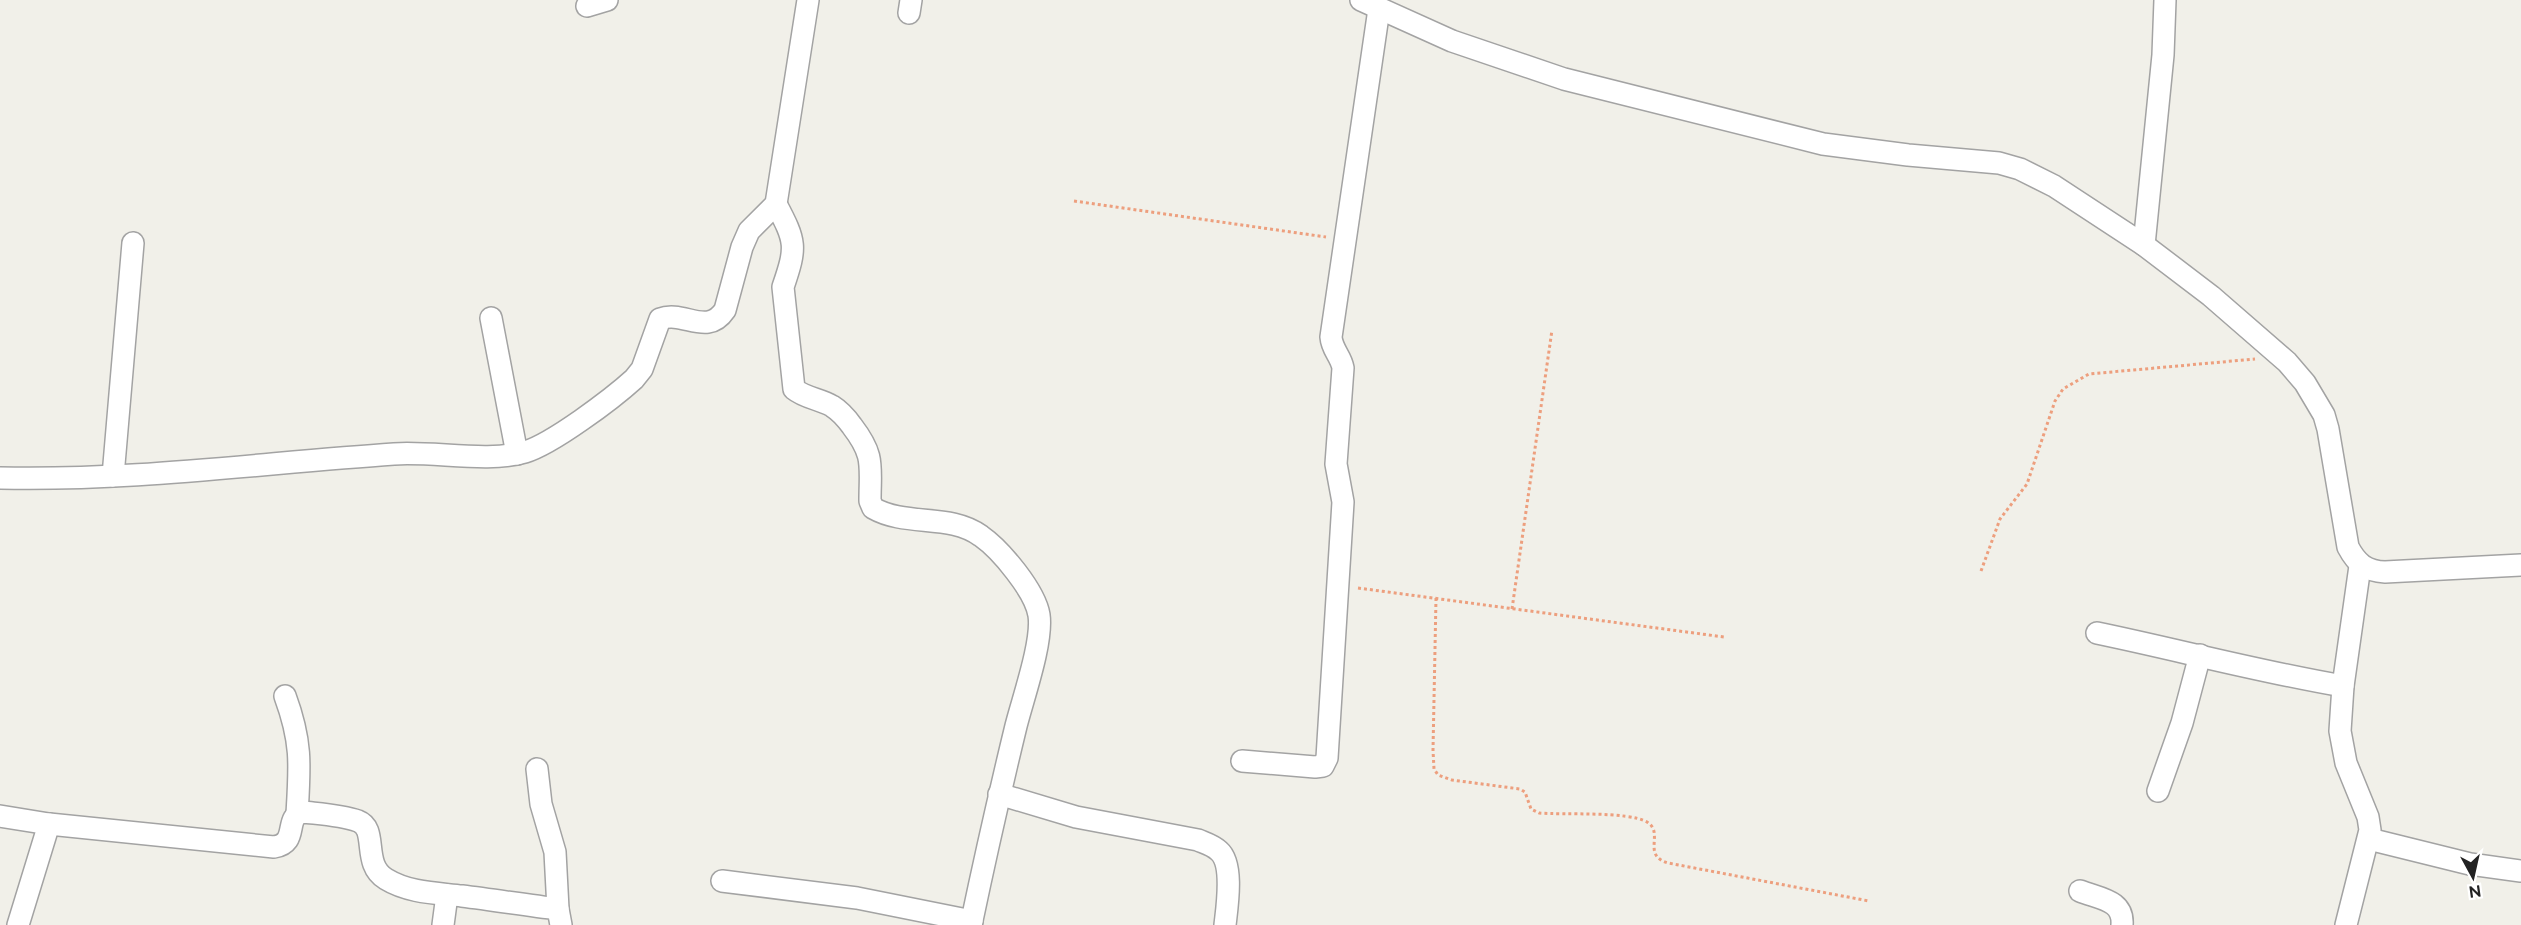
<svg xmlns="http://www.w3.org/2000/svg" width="2521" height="925" font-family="Raleway,sans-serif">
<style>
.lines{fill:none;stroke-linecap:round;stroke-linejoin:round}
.minor-casing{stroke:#a3a3a3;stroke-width:24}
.path{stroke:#ed9f7e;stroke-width:3;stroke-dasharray:3 3;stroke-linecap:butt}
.minor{stroke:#fff;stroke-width:21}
</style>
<rect width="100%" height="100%" fill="#f1f0e9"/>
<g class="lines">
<defs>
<g id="minor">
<path d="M 1361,0 L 1452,41 L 1564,79 L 1823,144 L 1908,155 L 1999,163 L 2020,169 L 2054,186 L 2144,245 L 2211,296 L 2287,362 L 2305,383 L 2324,415 L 2328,429 L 2348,547 C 2357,564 2366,571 2385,572 L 2521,565"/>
<polyline points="587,6 607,0"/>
<polyline points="909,13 911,0"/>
<path d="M 776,204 C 796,242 797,246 783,287 L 794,389 C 805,398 820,399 832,406 C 840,411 847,419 852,426 C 875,456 870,465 870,501 L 873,508 C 906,527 950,513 981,536 C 1001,550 1035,591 1039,615 C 1043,642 1023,698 1016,726 C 1000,792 985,858 971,925"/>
<polyline points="2144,245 2163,55 2165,0"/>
<polyline points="491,318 517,454"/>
<polyline points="113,476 133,243"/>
<path d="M 0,478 C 132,481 262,463 394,454 C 434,451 488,463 525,452 C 552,444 612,399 634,379 L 642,369 L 660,319 C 684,310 707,337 725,310 L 742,247 L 749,231 L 776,204 L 808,0"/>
<path d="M 2097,633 C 2179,650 2260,672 2343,686"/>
<path d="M 285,696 C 302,742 300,765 297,814"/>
<path d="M 1242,761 L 1315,767 L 1323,766 L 1327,758 L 1343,502 L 1336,464 L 1343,368 C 1341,356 1332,350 1331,337 L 1379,9"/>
<polyline points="537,769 541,804 555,852 558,909"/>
<polyline points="2158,791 2182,723 2200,655"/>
<path d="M 999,794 L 1076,817 L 1198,840 C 1205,843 1213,845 1219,851 C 1234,864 1227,907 1225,925"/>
<path d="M 0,816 L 49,824 L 274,847 C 300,843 283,817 303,812 C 320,814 341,815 358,821 C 379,829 361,864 386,879 C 409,893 436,893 462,896 C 494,900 526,905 558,909 L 561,925"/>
<polyline points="2369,839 2470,864 2521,871"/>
<polyline points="722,881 857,898 972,921"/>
<path d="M 2080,891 C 2100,899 2124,900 2122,925"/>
<polyline points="18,925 49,824"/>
<polyline points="443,925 447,895"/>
<polyline points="2346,925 2370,830 2368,817 2346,763 2340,731 2343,686 2360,566"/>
</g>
</defs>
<use href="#minor" class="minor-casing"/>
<g class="path">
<polyline points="1074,201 1326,237"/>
<polyline points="1981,571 2000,519 2027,484 2055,401 2063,389 2089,374 2255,359"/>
<polyline points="1358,588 1724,637"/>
<path d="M 1436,598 L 1433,750 L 1434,769 L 1438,775 L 1452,780 L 1520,789 L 1525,792 L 1531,809 L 1539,813 C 1563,815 1628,811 1647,822 C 1665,833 1641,855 1668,863 L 1869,901"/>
<polyline points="1512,609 1552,330"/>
</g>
<use href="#minor" class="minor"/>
</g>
<g transform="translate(2473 877) rotate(172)" stroke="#ffffff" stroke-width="4.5" paint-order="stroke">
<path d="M0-4.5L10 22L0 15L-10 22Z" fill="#222222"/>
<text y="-9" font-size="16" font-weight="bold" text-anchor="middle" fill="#222222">N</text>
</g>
</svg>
